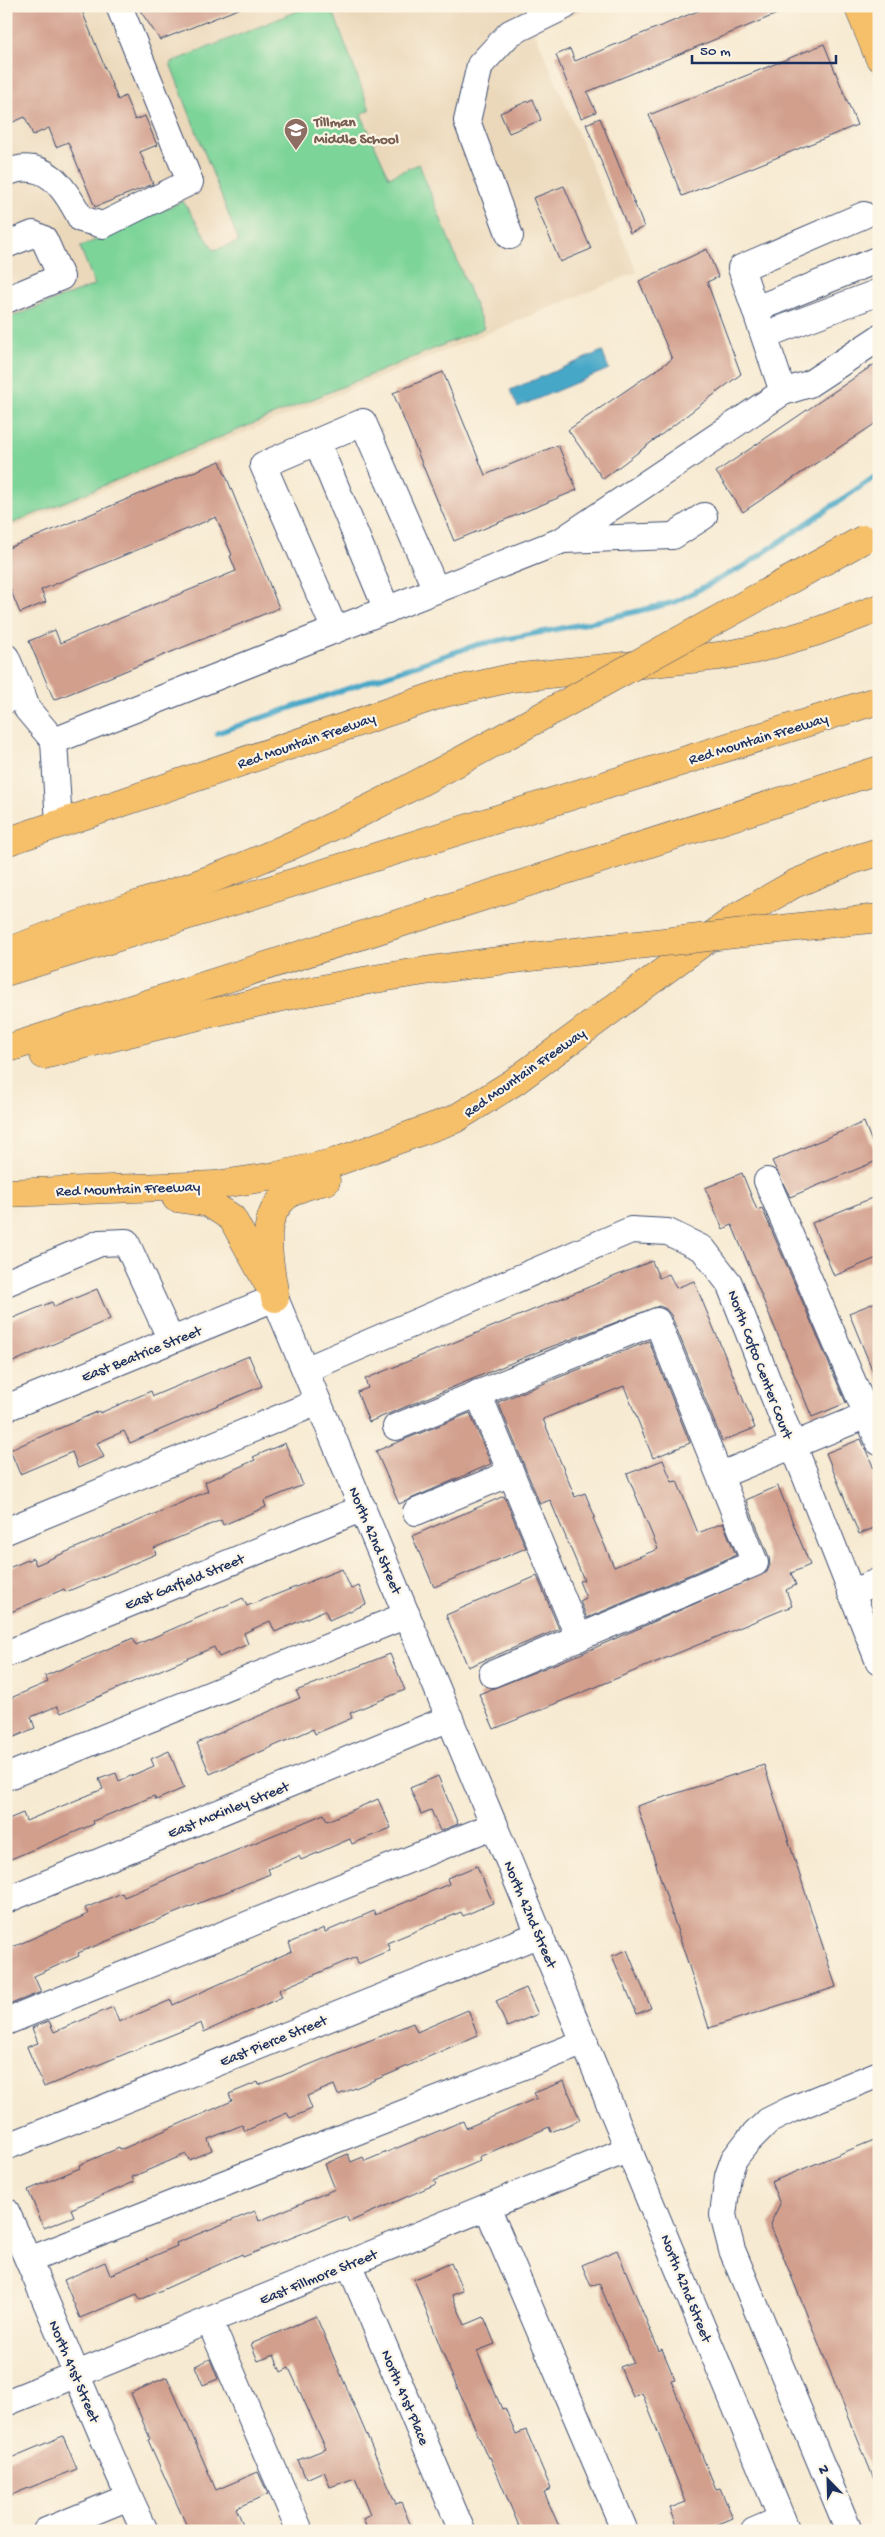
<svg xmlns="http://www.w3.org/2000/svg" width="885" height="2537" font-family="'Gochi Hand',sans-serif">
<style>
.built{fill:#ebd8ba}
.green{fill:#7dd499;stroke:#4c827c}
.water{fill:#47a7c7;stroke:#316b92}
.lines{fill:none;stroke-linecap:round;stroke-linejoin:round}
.stream{stroke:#47a7c7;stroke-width:5.5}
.building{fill:#d29f8d}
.minor-casing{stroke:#3c4b6f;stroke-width:28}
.major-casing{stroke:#3c4b6f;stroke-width:29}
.highway-casing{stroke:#3c4b6f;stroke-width:29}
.minor{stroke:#fff;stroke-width:26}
.major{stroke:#f6c06b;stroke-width:28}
.highway{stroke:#f6c06b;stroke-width:28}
.highway-bridge-casing{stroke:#3c4b6f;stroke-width:29;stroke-linecap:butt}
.highway-bridge{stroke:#f6c06b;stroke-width:28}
.labels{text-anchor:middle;stroke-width:4.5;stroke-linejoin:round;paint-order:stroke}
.education-label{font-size:15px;font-weight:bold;fill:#785e54;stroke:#fcf5e5;text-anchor:start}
.street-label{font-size:15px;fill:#1b2f5e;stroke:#fcf5e5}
</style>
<rect width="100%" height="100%" fill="#fcf5e5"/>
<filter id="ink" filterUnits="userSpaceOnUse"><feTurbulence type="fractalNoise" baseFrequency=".02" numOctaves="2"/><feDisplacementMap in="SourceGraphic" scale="10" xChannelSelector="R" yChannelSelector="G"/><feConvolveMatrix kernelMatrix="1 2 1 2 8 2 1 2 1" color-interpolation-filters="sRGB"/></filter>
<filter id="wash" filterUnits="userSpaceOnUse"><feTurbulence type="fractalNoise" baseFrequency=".0096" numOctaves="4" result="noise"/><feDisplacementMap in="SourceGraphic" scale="20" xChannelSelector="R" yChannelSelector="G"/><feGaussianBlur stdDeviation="1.12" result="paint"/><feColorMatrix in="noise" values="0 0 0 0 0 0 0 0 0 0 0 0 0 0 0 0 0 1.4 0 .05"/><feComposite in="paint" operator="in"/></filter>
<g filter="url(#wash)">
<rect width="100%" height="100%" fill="#f7ead2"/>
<polygon class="built" points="6,6 592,6 534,30 637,272 6,530"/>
<polygon class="green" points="310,6 331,6 370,110 361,114 389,177 419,164 484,328 6,526 6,319 95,285 80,247 183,201 214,250 239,242 170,63"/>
<polygon class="water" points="602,351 609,369 518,407 510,390"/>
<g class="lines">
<polyline class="stream" points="217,733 476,645 593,622 675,602 746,565 879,474"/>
</g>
<g id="blocks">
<g class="building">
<polygon points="6,6 80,6 118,100 125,96 135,120 145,116 157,145 140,152 153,184 95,207 68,142 56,147 49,128 33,135 25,117 6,125"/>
<polygon points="137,6 242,6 243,7 160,40"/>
<polygon points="710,6 794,7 587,92 596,112 581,118 556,55 570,49 575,61"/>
<polygon points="824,44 857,125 682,196 649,115"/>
<polygon points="533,99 541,120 509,133 500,113"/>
<polygon points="600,118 644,227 630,233 586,124"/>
<polygon points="564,186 591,249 560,262 533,198"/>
<polygon points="707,249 718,277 707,282 741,374 603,479 568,430 672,359 639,281"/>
<polygon points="879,361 879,421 743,512 716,472"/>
<polygon points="443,372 485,475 558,445 577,490 454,541 393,393"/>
<polygon points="220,461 279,608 54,700 29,641 55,630 60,643 236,571 230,556 232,555 216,517 41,590 46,602 20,613 6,579 6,549"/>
<polygon points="864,1122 879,1160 790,1197 772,1161"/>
<polygon points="742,1173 757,1210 762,1208 846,1403 812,1417 732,1225 723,1229 705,1188"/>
<polygon points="879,1195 879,1257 834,1276 812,1223"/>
<polygon points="652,1261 659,1278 669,1274 676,1288 694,1281 755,1428 722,1441 671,1315 666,1309 659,1306 540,1351 369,1422 357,1392 368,1388 365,1379"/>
<polygon points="97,1289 110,1319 6,1365 6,1321 52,1302 54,1307"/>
<polygon points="879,1301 879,1383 878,1384 849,1313"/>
<polygon points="649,1341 690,1443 653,1458 624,1386 543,1419 575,1497 585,1493 595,1517 593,1518 614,1567 658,1549 627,1474 663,1460 672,1482 677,1481 698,1533 723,1523 736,1555 587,1618 580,1601 586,1598 579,1581 584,1580 550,1500 540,1504 498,1402"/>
<polygon points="249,1356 262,1386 130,1443 124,1431 97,1443 104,1457 78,1468 72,1452 20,1474 10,1450 99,1411 100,1413 151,1391 153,1396"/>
<polygon points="470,1413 491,1464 399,1504 376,1451"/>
<polygon points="861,1439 879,1480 879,1526 859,1534 826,1453"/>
<polygon points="285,1443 303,1485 264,1501 266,1507 223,1525 221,1520 154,1548 156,1554 66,1592 64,1589 11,1612 6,1600 6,1569 33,1558 36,1565 208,1491 205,1482 255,1460 253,1457"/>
<polygon points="778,1486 810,1565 791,1573 796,1585 786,1590 792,1606 494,1729 479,1694 585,1652 767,1572 770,1565 769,1557 746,1500"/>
<polygon points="504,1496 526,1548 434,1587 412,1536"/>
<polygon points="342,1569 351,1589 359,1586 366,1604 329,1620 325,1610 275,1632 270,1621 244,1633 248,1644 219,1657 214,1647 61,1713 57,1706 31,1717 35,1728 10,1739 6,1731 6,1700 48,1682 45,1676 133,1638 136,1645 243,1598 247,1606"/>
<polygon points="537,1576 559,1629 468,1667 446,1615"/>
<polygon points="390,1654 405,1690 350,1713 352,1718 315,1734 313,1729 210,1774 197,1743 300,1698 296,1691"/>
<polygon points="169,1751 184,1788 156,1800 154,1796 93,1821 94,1824 6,1861 6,1820 23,1813 26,1821 103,1789 99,1779 116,1773 119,1781 154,1766 151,1759"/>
<polygon points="764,1765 836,1987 709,2028 637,1806"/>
<polygon points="438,1776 458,1824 440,1831 431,1810 421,1814 410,1788"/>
<polygon points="378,1799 391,1828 352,1844 350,1839 301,1860 299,1856 268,1869 270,1874 78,1953 79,1956 34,1976 41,1992 6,2006 6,1950 88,1914 85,1908 122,1893 124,1897 324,1814 327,1821"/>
<polygon points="477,1866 493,1903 463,1916 461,1912 387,1943 390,1950 358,1964 356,1957 279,1990 282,1997 204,2032 201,2023 44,2087 27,2047 38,2043 32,2028 49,2021 54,2032 113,2007 119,2022 171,2000 173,2005 292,1951 289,1943 324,1928 325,1932 374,1911 375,1915 449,1884 447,1878"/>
<polygon points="627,1950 651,2008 637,2014 612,1956"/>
<polygon points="526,1988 538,2014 507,2027 496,2001"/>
<polygon points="468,2010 478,2035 392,2073 338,2095 334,2085 307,2096 312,2109 290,2118 287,2113 245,2131 242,2125 208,2139 212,2150 189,2160 186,2154 132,2177 134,2182 71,2209 74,2216 44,2228 28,2190 80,2168 79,2165 119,2148 120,2150 232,2101 229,2094 258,2082 259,2085 413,2023 417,2032"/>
<polygon points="564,2081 580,2120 551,2132 549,2127 479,2157 480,2161 434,2181 436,2184 349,2222 346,2216 243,2257 242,2254 140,2300 137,2294 80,2318 64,2280 105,2262 110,2275 177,2246 176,2243 255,2211 259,2221 335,2189 325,2164 348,2154 351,2162 363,2157 365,2161 463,2121 466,2128 537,2098 534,2093"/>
<polygon points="879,2138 879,2489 878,2489 770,2224 780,2204 771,2182"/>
<polygon points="617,2250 659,2351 662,2349 675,2380 671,2381 716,2489 720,2488 733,2518 702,2531 679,2531 670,2508 686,2502 642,2393 633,2397 620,2367 633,2362 599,2283 591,2286 582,2265"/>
<polygon points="451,2263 463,2291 452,2295 465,2325 484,2317 495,2344 477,2351 502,2409 505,2408 516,2434 526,2430 551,2489 544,2492 561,2531 521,2531 490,2457 488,2458 447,2364 414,2279"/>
<polygon points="316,2316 396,2504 401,2502 413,2531 368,2531 363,2519 370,2515 355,2478 330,2487 324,2471 306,2479 298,2460 326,2449 289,2368 281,2372 274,2355 258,2361 251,2344"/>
<polygon points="210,2359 218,2379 203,2385 195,2366"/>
<polygon points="167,2377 216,2490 258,2472 268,2494 236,2508 246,2531 189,2531 148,2440 150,2439 131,2393"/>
<polygon points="63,2436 77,2469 6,2497 6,2460"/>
</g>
</g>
</g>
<g filter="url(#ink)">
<use href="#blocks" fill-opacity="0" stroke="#3c4b6f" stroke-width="1"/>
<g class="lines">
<defs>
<g id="minor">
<path d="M 6,173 C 45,156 65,188 81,219 L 103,225 L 190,182 L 119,6"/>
<polyline points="510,236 467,121 480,65 510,33 565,6"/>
<polyline points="6,245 33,234 44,239 61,277 6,300"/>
<polyline points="756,309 879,259"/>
<polyline points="765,335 879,292"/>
<polyline points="783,392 809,384 879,338"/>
<polyline points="317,442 387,610"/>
<polyline points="564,539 783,392 741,268 864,215"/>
<polyline points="335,630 263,465 363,422 436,590"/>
<polyline points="6,657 22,694"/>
<polyline points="6,700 22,694 27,709 54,741 59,824"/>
<polyline points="54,741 563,540 673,536 704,516"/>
<polyline points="6,1283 100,1243 126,1242 171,1340"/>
<polyline points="305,1370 631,1230 668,1232 703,1249 729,1283 879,1662"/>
<polyline points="478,1393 579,1638"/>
<polyline points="6,1408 275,1298 787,2531"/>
<polyline points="867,1415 879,1442"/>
<polyline points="396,1427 657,1321 755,1563 492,1674"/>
<polyline points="721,1475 867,1415 767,1181"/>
<polyline points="416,1512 511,1473"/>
<polyline points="6,1531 318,1402"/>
<polyline points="851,1593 879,1581"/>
<polyline points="6,1654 363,1508"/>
<polyline points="6,1777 407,1615"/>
<polyline points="6,1900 450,1718"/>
<polyline points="6,2022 495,1825"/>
<polyline points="6,2147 540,1934"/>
<polyline points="487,2207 625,2531"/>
<path d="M 6,2211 C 55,2316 95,2426 145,2531"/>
<polyline points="29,2260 585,2042"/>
<polyline points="349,2263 462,2531"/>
<polyline points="209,2320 300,2531"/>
<polyline points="6,2403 629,2149"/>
<polyline points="46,2531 129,2497"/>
<polyline points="754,2531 782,2519"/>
<polyline points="849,2531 732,2250 723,2215 728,2176 734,2159 748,2141 768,2121 790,2110 879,2074"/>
</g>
<g id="major">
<polyline points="858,6 879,57"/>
<polyline points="6,842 444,693 511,678 719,656 753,650 818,631 879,608"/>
<polyline points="6,1193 215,1185 276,1176 336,1162 455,1119 514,1082 737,917 794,884 852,860 879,852"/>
<polyline points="176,1198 209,1203 232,1218 267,1282"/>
<path d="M 275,1298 C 270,1260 254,1211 296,1190 C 306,1185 316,1183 326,1181"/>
</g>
<g id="highway">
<path d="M 6,953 C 78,922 154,901 227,873 C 327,833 421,783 515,731"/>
<polyline points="6,972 879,700"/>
<polyline points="6,1049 879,770"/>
<path d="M 44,1055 C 152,1026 260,1000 369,980 C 449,966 529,957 610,948"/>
</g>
</defs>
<use href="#minor" class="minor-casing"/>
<use href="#major" class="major-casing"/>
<use href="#highway" class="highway-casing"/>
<use href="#minor" class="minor"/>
<use href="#major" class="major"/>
<use href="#highway" class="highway"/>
<defs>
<g id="highway-bridge">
<polyline points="515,731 864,539"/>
<polyline points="610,948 879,918"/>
</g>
</defs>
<use href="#highway-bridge" class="highway-bridge-casing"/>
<use href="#highway-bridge" class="highway-bridge"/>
</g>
</g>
<defs>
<symbol id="school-pin" viewBox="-11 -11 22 30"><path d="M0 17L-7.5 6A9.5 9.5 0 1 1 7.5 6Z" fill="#8d6e63" stroke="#fcf5e5"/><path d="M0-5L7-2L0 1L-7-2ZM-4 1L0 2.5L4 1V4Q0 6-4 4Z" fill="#fff"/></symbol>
</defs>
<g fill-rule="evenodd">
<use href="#school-pin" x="282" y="116" width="28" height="38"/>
</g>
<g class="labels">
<g class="education-label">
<text x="314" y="126">Tillman<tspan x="314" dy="17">Middle School</tspan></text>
</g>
<g class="street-label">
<text transform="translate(758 738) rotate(-17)" y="5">Red Mountain Freeway</text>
<text transform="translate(306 740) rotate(-19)" y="5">Red Mountain Freeway</text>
<text transform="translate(524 1072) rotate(-35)" y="5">Red Mountain Freeway</text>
<text transform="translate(128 1188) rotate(-2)" y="5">Red Mountain Freeway</text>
<text transform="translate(141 1353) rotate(-22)" y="5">East Beatrice Street</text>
<text transform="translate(761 1364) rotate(69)" y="5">North Cofco Center Court</text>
<text transform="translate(376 1540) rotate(67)" y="5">North 42nd Street</text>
<text transform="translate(184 1581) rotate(-22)" y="5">East Garfield Street</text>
<text transform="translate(228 1809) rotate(-22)" y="5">East McKinley Street</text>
<text transform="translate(531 1914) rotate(67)" y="5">North 42nd Street</text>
<text transform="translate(273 2040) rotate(-22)" y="5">East Pierce Street</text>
<text transform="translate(318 2276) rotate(-22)" y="5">East Fillmore Street</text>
<text transform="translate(687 2288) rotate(68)" y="5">North 42nd Street</text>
<text transform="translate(75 2371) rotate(67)" y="5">North 41st Street</text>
<text transform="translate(406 2397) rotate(67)" y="5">North 41st Place</text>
</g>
</g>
<rect width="885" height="2537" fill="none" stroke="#fcf5e5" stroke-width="25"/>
<g transform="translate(828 2480) rotate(337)" stroke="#fcf5e5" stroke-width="4" paint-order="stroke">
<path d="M0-4L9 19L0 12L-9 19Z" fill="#1b2f5e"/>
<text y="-8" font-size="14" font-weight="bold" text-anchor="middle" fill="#1b2f5e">N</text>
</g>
<path d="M692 55v8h144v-8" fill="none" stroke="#1b2f5e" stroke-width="2.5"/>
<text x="700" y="55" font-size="15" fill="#1b2f5e" stroke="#fcf5e5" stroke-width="4" paint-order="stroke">50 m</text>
</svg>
